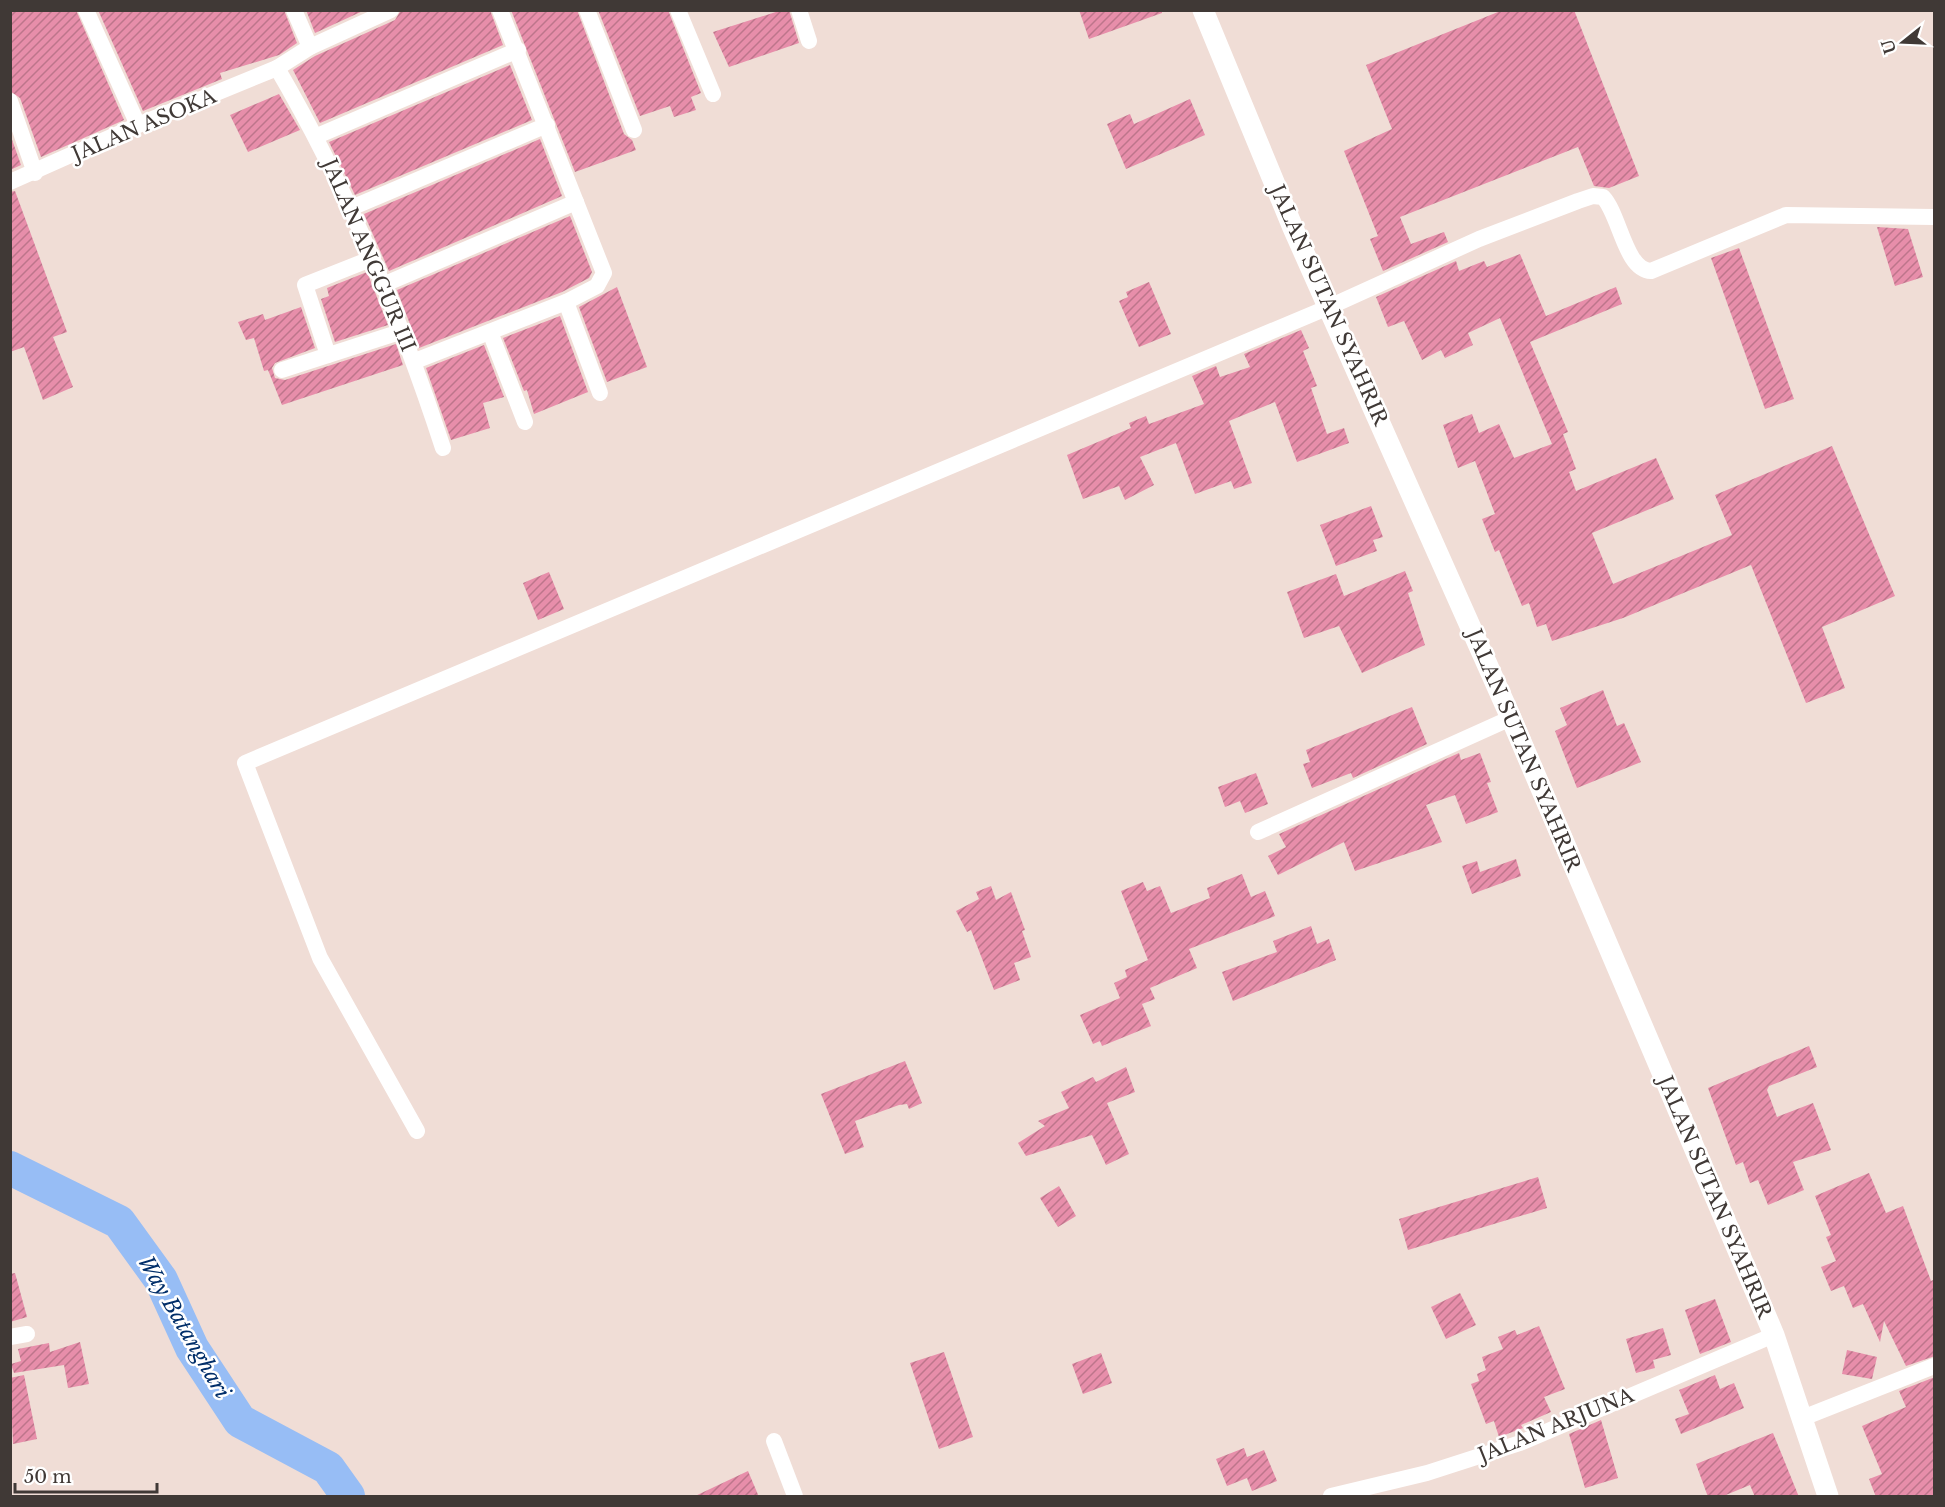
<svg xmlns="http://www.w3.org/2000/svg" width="1945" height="1507" font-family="'Libre Baskerville',serif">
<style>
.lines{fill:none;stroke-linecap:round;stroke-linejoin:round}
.river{stroke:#97bdf5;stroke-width:34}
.building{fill:url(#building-hatch)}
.minor{stroke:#fff;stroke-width:16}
.tertiary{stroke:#fff;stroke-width:21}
.labels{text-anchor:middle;stroke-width:5;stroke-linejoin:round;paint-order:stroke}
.street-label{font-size:20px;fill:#403936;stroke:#fff}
.water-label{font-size:21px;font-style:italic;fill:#012e69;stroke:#fff}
</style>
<defs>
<pattern id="building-hatch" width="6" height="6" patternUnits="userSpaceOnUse" patternTransform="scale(1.5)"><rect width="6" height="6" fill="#e78eaa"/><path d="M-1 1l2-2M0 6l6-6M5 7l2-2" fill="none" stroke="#bd758b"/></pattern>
</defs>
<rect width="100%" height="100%" fill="#f0ddd6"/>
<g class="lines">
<polyline class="river" points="10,1168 119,1222 161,1280 192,1348 240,1421 328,1468 348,1496"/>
</g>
<g class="building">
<polygon points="10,10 76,10 124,120 41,157 20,98 10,91"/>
<polygon points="98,10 284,10 297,43 279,55 220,73 222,79 143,111"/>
<polygon points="306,10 365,10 315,33"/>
<polygon points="401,10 490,10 503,45 320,123 293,70 315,56 395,20"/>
<polygon points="511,10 577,10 624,134 632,140 636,150 575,172"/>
<polygon points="598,10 668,10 701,93 691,97 696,110 674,117 670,106 640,116"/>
<polygon points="782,10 789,10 799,43 729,67 713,32"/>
<polygon points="1079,10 1162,10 1162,13 1089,39"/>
<polygon points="1503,10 1574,10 1639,176 1609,188 1594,186 1578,147 1400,217 1411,244 1444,232 1448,242 1383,271 1370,239 1378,236 1344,151 1392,129 1366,65"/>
<polygon points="510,65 532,120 355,195 329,142"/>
<polygon points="279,94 300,130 248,152 230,115"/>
<polygon points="1190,99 1205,135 1126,169 1107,124 1130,114 1134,124"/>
<polygon points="10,134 21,165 10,170"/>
<polygon points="540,139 562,196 389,271 364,214"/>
<polygon points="15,191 67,332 53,337 73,387 43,400 24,347 10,352 10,192"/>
<polygon points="570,216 592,272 589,278 562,292 419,348 397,290"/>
<polygon points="1877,227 1908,229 1923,277 1895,286"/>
<polygon points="1739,248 1794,399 1765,409 1711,258"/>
<polygon points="1520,254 1546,316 1616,287 1622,304 1530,342 1568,432 1563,434 1576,469 1569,472 1576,491 1656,458 1674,499 1592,533 1613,584 1732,535 1715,495 1832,446 1895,596 1822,627 1845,688 1806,703 1751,565 1623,618 1552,641 1546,624 1537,627 1529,603 1522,606 1499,550 1495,552 1482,519 1495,514 1475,461 1458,468 1443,425 1472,414 1479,433 1499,424 1514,458 1552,444 1500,318 1468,333 1473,345 1445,358 1441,350 1422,360 1404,321 1388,327 1376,297 1456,261 1459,271 1484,261 1487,267"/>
<polygon points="367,272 388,325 335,342 321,299 329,296 327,288"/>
<polygon points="1149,282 1171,334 1139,347 1119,301 1128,297 1126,292"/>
<polygon points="617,287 647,367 607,382 579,307"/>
<polygon points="301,307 315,348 275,363 272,368 275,378 285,380 396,344 403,365 282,405 268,370 264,371 254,338 246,340 238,322 263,314 265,320"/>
<polygon points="560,316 588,392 534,414 527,390 524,391 503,338"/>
<polygon points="1301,330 1309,348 1303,351 1317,386 1311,388 1327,434 1344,428 1349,443 1297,462 1275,402 1229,421 1252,483 1234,489 1231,481 1195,494 1176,443 1140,457 1154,485 1125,500 1119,486 1083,499 1067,455 1131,428 1129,423 1146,416 1149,424 1204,404 1192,376 1216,366 1220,377 1250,367 1244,354"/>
<polygon points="484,345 504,397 483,403 490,428 451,440 426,368"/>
<polygon points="1371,506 1383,537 1373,540 1377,551 1336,566 1320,525"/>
<polygon points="1405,571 1413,591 1408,593 1425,645 1362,673 1339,626 1304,638 1287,592 1336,574 1344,596"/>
<polygon points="549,572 564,609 538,620 523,583"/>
<polygon points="1603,690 1617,726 1624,723 1641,762 1577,788 1555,731 1567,725 1560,708"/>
<polygon points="1412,707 1427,744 1353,778 1351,773 1312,788 1303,764 1310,762 1306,750"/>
<polygon points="1459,753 1461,760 1480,753 1491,782 1487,783 1498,812 1466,824 1455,795 1426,805 1442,842 1355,871 1344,842 1278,875 1268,856 1286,847 1279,834"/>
<polygon points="1256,773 1268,804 1245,813 1240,801 1225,807 1218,787"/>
<polygon points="1516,859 1521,876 1472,894 1462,866 1477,861 1480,872"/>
<polygon points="1242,874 1251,897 1265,891 1275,916 1189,949 1197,968 1150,988 1155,999 1142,1004 1151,1026 1102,1046 1100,1041 1093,1044 1080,1015 1120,998 1114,983 1127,977 1125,970 1148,960 1121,891 1143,882 1147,891 1160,886 1171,913 1210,898 1207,888"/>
<polygon points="991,886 996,900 1011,892 1025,930 1022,931 1031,957 1014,963 1020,980 994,990 971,930 967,932 956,911 979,899 976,892"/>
<polygon points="1311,926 1317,944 1329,939 1336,960 1233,1001 1222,972 1277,952 1273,941"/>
<polygon points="1809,1046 1817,1067 1769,1086 1767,1090 1777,1117 1813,1103 1831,1150 1793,1162 1804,1190 1768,1205 1758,1180 1750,1183 1743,1162 1736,1165 1708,1088"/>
<polygon points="905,1061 922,1103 909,1109 907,1104 899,1105 855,1121 864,1147 845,1154 821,1094"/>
<polygon points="1126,1067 1135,1092 1107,1103 1129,1154 1106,1165 1092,1135 1026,1156 1018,1143 1045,1126 1038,1121 1069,1108 1061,1092 1093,1077 1096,1082"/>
<polygon points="1869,1173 1886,1213 1903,1206 1931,1281 1935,1279 1935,1356 1906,1366 1884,1321 1880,1342 1863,1304 1853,1308 1844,1286 1831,1291 1821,1267 1836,1261 1826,1237 1831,1235 1815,1196"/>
<polygon points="1538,1177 1547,1208 1408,1250 1399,1219"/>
<polygon points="1059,1186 1076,1216 1058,1227 1040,1198"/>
<polygon points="15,1273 27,1317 10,1322 10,1274"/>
<polygon points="1460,1293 1476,1325 1446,1339 1431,1307"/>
<polygon points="1715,1299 1731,1342 1700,1354 1685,1310"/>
<polygon points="1539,1326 1565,1389 1544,1397 1551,1412 1521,1425 1523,1428 1499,1437 1494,1421 1486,1424 1471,1384 1479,1381 1477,1374 1486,1370 1482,1357 1503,1349 1498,1337 1515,1330 1517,1335"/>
<polygon points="1663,1328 1671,1355 1653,1360 1655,1368 1636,1373 1626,1339"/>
<polygon points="80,1342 89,1384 68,1388 64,1365 14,1373 11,1364 21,1361 18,1349 49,1343 50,1352"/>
<polygon points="1847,1350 1877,1357 1872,1379 1842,1374"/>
<polygon points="944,1352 973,1437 939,1449 910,1363"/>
<polygon points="1101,1353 1112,1383 1083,1394 1072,1364"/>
<polygon points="24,1375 37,1439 13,1444 10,1378"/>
<polygon points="1715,1375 1720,1389 1734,1383 1744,1408 1681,1434 1675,1419 1689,1414 1679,1390"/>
<polygon points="1935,1377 1935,1497 1876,1497 1869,1479 1882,1474 1862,1426 1906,1407 1899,1391"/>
<polygon points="1601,1420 1618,1478 1585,1488 1569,1434"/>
<polygon points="1773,1433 1799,1497 1755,1497 1750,1485 1721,1497 1708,1497 1696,1464"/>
<polygon points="1244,1448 1247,1457 1264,1450 1277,1481 1252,1491 1247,1478 1227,1486 1216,1459"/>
<polygon points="748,1471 759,1497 693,1497"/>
</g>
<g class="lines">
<g class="minor">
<polyline points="86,10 138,125"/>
<polyline points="294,10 310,47"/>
<polyline points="587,10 634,130"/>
<polyline points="678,10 713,94"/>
<polyline points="799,10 809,41"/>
<path d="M 277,68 C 348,189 400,316 443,448"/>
<polyline points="10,101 35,173"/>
<polyline points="317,136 518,50"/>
<polyline points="10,182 138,125 277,68 310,47 391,10"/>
<polyline points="351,208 547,125"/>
<polyline points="385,284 576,202"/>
<polyline points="566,302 600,393"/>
<polyline points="490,332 525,422"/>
<polyline points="328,355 305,285 373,258"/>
<polyline points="415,361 566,302 597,286 604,273 500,10"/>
<polyline points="282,370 403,331"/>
<polyline points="1258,832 1511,718"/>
<path d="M 417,1131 L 320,958 L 245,763 L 1329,307 L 1479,239 L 1578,201 L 1593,196 L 1603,197 C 1620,215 1625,270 1651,271 L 1786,215 L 1934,217"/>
<polyline points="10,1337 27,1334"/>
<polyline points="1800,1419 1934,1366"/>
<polyline points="774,1441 795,1496"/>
<polyline points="1331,1496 1427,1473 1520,1443 1774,1335"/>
</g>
<polyline class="tertiary" points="1203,10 1293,228 1511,718 1774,1335 1828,1496"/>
</g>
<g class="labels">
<g class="street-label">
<text transform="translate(144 125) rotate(-23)" y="7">JALAN ASOKA</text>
<text transform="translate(369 255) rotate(67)" y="7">JALAN ANGGUR III</text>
<text transform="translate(1329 305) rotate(66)" y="7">JALAN SUTAN SYAHRIR</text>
<text transform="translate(1524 750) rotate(67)" y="7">JALAN SUTAN SYAHRIR</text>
<text transform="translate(1715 1197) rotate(67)" y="7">JALAN SUTAN SYAHRIR</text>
<text transform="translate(1556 1425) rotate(-22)" y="7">JALAN ARJUNA</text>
</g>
<g class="water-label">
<text transform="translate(184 1327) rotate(60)" y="7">Way Batanghari</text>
</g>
</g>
<rect width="1945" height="1507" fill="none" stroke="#403936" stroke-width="24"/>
<g transform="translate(1903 42) rotate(252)" stroke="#ffffff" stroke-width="4.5" paint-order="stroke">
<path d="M0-4.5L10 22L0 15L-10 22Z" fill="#403936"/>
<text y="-9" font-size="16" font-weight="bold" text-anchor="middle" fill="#403936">U</text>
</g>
<path d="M15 1483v9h142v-9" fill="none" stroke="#403936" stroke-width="3"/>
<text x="24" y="1483" font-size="18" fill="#403936" stroke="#ffffff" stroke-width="4.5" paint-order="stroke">50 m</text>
</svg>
